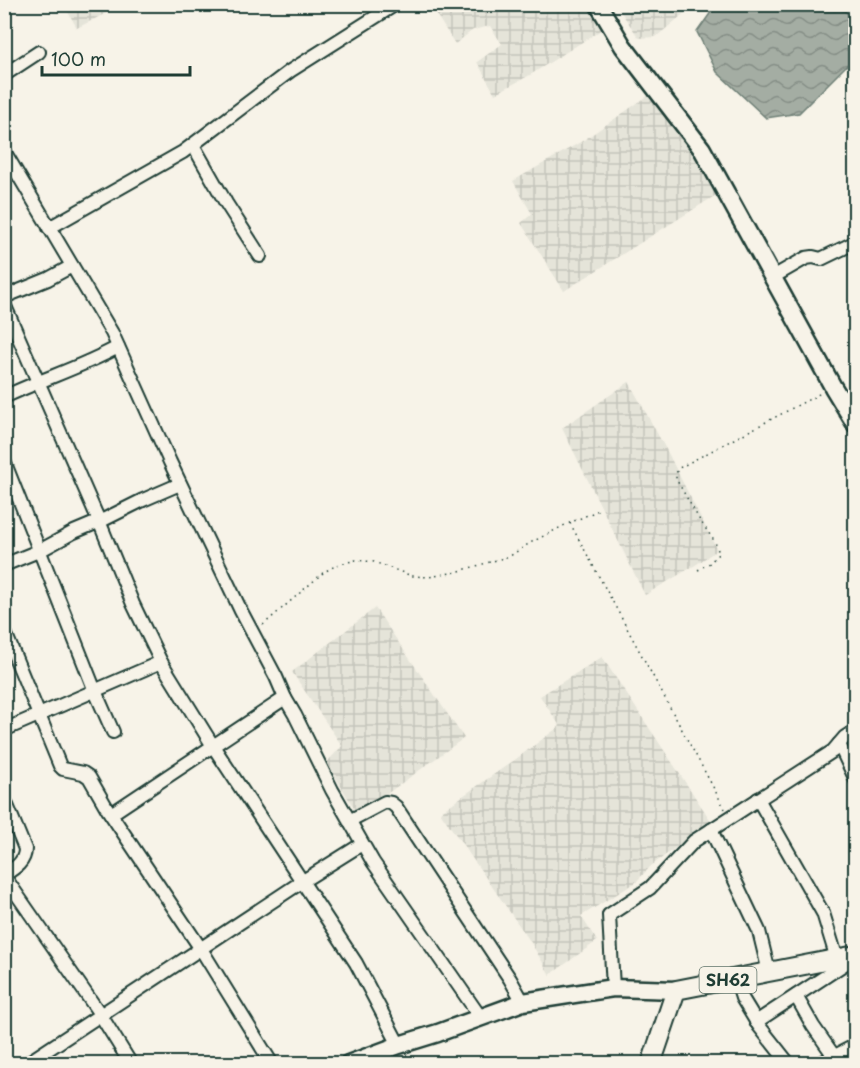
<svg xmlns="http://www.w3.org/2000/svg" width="860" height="1068" font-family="'Playpen Sans',sans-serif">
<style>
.industrial{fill:url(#industrial-grid)}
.water{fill:url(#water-waves);stroke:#6f8077;stroke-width:1.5}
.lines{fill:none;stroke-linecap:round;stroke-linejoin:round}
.minor-casing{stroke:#1f3d34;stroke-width:16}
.secondary-casing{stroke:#1f3d34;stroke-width:21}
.primary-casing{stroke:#1f3d34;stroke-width:22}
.path{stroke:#1f3d34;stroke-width:1.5;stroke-dasharray:1.5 4.5;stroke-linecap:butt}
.minor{stroke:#f7f3e8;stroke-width:12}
.secondary{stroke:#f7f3e8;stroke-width:16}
.primary{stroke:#f7f3e8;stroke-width:18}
.labels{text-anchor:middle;stroke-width:6;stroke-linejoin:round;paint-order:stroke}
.shield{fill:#f7f3e8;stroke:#60746a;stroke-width:1.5}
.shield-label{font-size:16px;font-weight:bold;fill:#1f3d34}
</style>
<defs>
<pattern id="industrial-grid" width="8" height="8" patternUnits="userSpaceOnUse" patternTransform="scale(1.5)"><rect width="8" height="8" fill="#e5e4d9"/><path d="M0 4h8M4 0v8" fill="none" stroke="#c4c4bb"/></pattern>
<pattern id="water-waves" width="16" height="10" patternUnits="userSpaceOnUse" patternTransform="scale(1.5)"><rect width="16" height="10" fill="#a4ada3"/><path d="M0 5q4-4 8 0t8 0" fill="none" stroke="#858e86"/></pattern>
</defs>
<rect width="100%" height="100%" fill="#f7f3e8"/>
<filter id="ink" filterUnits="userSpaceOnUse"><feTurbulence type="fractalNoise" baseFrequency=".0167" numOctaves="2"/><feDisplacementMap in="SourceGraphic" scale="12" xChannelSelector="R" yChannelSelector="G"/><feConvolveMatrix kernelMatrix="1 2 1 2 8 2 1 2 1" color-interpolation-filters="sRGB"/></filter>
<g filter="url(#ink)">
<g class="industrial">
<polygon points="64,5 122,5 77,28"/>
<polygon points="430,5 591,5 606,27 530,75 495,94 477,62 502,44 490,26 473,30 455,44"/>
<polygon points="616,5 694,5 656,37 639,38"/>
<polygon points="652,93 697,151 721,192 564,291 521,223 532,214 513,181 584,140"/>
<polygon points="629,382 668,453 717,550 697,564 645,595 562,428"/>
<polygon points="375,608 464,738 377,801 356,812 327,762 342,746 292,672"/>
<polygon points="602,657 711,821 651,866 635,883 581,916 597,941 550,975 530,941 440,812 516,759 560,726 540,696"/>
</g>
<polygon class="water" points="716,5 836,5 855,19 855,57 799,113 766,118 717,72 697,32"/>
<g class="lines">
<defs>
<g id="minor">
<polyline points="4,75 39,52"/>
<polyline points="193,145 226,203 260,256"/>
<polyline points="4,151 112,333 170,462 241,611 276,677 285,698 295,715 332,790 373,862 481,1018"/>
<polyline points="49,228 183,152 290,71 396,4"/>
<polyline points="773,277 806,258 813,257 821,259 856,242"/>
<polyline points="4,297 48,279 72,266"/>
<polyline points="4,304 99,521 133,604 161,662 213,746 356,963 399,1045"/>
<path d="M 4,397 C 42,379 82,367 118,347"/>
<polyline points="841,401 856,392"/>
<polyline points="4,461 95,691 113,732"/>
<polyline points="4,565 41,550 74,532 105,519 143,500 180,484"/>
<polyline points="4,630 60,766 63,769 83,773 89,777 108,810 201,949 272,1064"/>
<polyline points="4,730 161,662"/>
<polyline points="839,744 856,780"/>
<path d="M 4,798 L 25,849 C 25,862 15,868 4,875"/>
<polyline points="758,799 823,913 837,959"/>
<polyline points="111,814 285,698"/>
<polyline points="349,821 385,802 391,803 396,807 510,979 523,1002"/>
<polyline points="711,830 759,931 769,972"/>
<polyline points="4,876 100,1014 131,1064"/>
<polyline points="736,979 742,998 759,1026 789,1064"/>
<polyline points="613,988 609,915 650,888 694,841 833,751 845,737 856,730"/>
<polyline points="796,996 813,1026 834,1056"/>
<polyline points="756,1022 852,959"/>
<polyline points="26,1064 303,881 362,844"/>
<polyline points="819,1064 856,1045"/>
</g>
<g id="secondary">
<polyline points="598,4 623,46 702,149 833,387 856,425"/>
<polyline points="348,1064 399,1045 438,1033 523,1002 613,988 676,990"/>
</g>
<polyline id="primary" points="651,1064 676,990 856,955"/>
</defs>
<use href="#minor" class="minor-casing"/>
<use href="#secondary" class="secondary-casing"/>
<use href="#primary" class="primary-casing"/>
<g class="path">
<polyline points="570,523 725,809"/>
<polyline points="698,570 710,563 719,553 715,542 699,519 676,479 676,473 679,468 821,393"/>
<polyline points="263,625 324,572 337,565 356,560 374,562 412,576 429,577 456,572 510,556 530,543 565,525 601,509"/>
</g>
<use href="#minor" class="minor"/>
<use href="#secondary" class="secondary"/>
<use href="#primary" class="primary"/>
</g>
</g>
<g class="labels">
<rect class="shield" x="699.5" y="967" width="57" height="26" rx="4.5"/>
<g class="shield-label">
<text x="728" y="986">SH62</text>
</g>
</g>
<rect width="860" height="1068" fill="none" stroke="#f7f3e8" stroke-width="24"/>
<rect x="12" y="12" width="836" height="1044" fill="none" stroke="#1f3d34" stroke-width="2" filter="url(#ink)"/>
<path d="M42 66v9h148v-9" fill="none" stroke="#1f3d34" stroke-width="3"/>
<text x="51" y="66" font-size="18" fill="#1f3d34" stroke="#f7f3e8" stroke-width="4.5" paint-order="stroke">100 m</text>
</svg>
